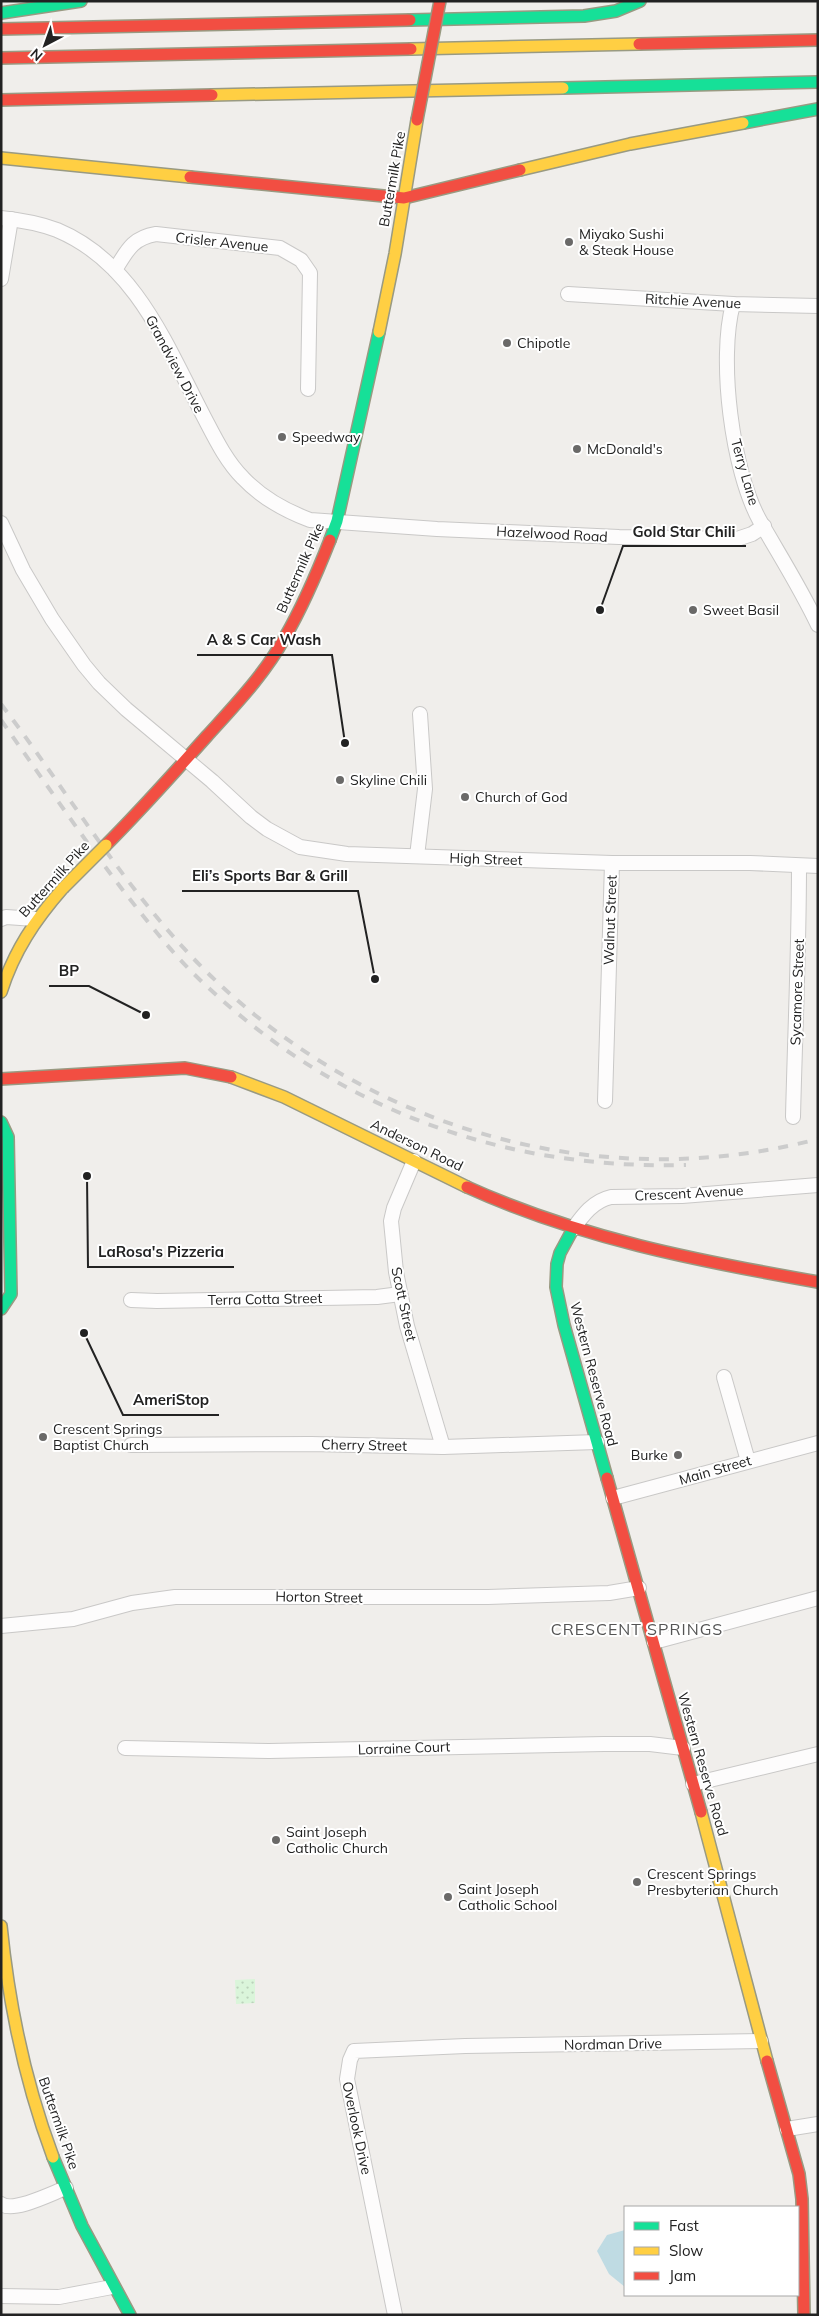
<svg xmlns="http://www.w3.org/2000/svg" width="819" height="2316" font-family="Mulish,sans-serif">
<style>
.park{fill:url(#park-dots)}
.water{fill:#bfdbe3}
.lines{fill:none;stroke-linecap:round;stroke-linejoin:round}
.street-casing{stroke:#c9c8c7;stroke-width:16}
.fast-casing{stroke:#999a82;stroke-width:14}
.slow-casing{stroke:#999a82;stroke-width:14}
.jam-casing{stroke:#999a82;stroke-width:14}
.street{stroke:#fdfcfc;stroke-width:14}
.fast{stroke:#16e098;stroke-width:11}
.slow{stroke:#ffcf43;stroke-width:11}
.jam{stroke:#f24e42;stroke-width:11}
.rail{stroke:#ccc;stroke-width:4;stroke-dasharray:10 10;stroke-linecap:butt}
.slow-bridge-casing{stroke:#999a82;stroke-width:14;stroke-linecap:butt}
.jam-bridge-casing{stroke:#999a82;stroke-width:14;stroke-linecap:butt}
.slow-bridge{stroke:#ffcf43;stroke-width:11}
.jam-bridge{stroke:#f24e42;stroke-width:11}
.poi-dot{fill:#6a6968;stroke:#fff;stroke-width:2}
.labels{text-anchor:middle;stroke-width:4;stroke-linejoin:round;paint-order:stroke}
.street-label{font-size:14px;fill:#222;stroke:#fff}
.poi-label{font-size:14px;fill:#222;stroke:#fff;text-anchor:start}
.quarter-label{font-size:16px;letter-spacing:1px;fill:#555;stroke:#fff}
.leader{fill:none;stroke:#222;stroke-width:2}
.callout-dot{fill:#222;stroke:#fff;stroke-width:2}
.callout-label{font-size:15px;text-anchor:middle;font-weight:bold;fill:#222;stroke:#fff;stroke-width:4;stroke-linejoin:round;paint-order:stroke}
</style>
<defs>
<pattern id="park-dots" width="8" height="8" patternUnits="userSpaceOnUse" patternTransform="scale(1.25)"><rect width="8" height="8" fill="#daf5da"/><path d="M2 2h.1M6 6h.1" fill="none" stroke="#bbd2bb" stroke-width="1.8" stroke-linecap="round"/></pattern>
</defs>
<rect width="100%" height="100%" fill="#f0eeeb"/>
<polygon class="park" points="255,1979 255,2003 236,2004 235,1980"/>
<polygon class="water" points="625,2230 625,2287 609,2274 597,2251 607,2235"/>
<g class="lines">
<defs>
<g id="street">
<path d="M 1,218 C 20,220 39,223 57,230 C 136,263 167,347 204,417 C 215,438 226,461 243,478 C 261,497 286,511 310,520 L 437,529 L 619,537 L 737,539 L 752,534 L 764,526"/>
<path d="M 115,270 C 127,251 132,238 156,234 L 280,248 L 301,260 L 310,273 L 308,389"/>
<polyline points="1,279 11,219"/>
<polyline points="568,294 733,304 818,306"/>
<path d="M 733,304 C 718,359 732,471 760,521 C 780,556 801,589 818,625"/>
<polyline points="1,523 23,570 52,619 84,665 99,683 126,709 212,781 251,817 267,829 300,847 347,854 612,863 750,863 818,866"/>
<polyline points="417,856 425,789 420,714"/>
<polyline points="1,919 6,917 35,919"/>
<polyline points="605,1101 612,863"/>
<path d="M 793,1117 C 795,1033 799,950 799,866"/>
<polyline points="414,1161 394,1208 391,1221 396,1272 407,1326 443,1447"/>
<path d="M 573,1229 C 583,1215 593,1201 611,1197 L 682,1196 L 818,1185"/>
<polyline points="131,1300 157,1301 377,1297 400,1294"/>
<polyline points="724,1377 748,1461"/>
<polyline points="131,1445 311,1444 443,1447 597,1442"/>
<polyline points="613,1498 818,1443"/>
<polyline points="1,1626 73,1619 132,1603 175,1597 488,1597 609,1593 639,1588"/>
<polyline points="654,1642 818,1598"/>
<polyline points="125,1748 269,1751 604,1744 650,1744 683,1748"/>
<polyline points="693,1784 818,1754"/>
<polyline points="787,2129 818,2124"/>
<path d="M 1,2204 C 14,2213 52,2193 66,2188"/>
<polyline points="1,2296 59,2297 112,2287"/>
<polyline points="395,2315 347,2079 350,2060 354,2051 465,2046 761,2041"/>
</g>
<g id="fast">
<polyline points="1,13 81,1"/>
<polyline points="410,20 584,16 616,11 640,1"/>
<polyline points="563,88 818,82"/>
<polyline points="743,123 818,109"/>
<polyline points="330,540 337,521 379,332"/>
<polyline points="1,1122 8,1137 11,1294 1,1309"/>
<polyline points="573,1229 560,1253 557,1264 556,1287 564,1325 607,1478"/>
<polyline points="53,2157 82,2226 130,2315"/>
</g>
<g id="slow">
<polyline points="411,49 639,44"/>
<polyline points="212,95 563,88"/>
<polyline points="1,158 190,177"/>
<polyline points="520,170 630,144 743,123"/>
<polyline points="379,332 395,254 417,120"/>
<path d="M 1,992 C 14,951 35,920 63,888"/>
<polyline points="231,1077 284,1097 467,1187"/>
<polyline points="701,1812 767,2061"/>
<path d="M 1,1926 C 9,2006 25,2082 53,2157"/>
</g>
<g id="jam">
<polyline points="1,29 410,20"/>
<polyline points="639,44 818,40"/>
<polyline points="1,58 411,49"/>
<polyline points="1,100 212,95"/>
<polyline points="190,177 404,198 520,170"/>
<path d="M 106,845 C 141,810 174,773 207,736 C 235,705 265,674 285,637 C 303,606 317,573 330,540"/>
<polyline points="1,1079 185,1068 231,1077"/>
<path d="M 467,1187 C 579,1238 698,1261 818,1282"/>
<polyline points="607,1478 701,1812"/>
<polyline points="767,2061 799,2174 802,2199 804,2315"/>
</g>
</defs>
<use href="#street" class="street-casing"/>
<use href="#fast" class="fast-casing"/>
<use href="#slow" class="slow-casing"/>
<use href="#jam" class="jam-casing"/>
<use href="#street" class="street"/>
<use href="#fast" class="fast"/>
<use href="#slow" class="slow"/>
<use href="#jam" class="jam"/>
<g class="rail">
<path d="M 1,704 C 65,788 119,880 192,957 C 352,1125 592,1198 818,1139"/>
<path d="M 1,720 C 42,778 82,837 125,893 C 148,922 171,952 198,978 C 333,1108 500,1170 686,1165"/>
</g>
<defs>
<polyline id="slow-bridge" points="63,888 106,845"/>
<polyline id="jam-bridge" points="417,120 440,1"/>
</defs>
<use href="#slow-bridge" class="slow-bridge-casing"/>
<use href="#jam-bridge" class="jam-bridge-casing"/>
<use href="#slow-bridge" class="slow-bridge"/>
<use href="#jam-bridge" class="jam-bridge"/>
</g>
<g class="poi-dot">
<circle cx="569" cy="242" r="5"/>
<circle cx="507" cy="343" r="5"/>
<circle cx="282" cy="437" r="5"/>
<circle cx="577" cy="449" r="5"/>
<circle cx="693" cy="610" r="5"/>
<circle cx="340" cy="780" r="5"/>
<circle cx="465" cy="797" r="5"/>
<circle cx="43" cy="1437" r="5"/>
<circle cx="678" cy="1455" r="5"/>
<circle cx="276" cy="1840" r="5"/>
<circle cx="637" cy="1882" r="5"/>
<circle cx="448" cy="1897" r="5"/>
</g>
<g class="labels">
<g class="street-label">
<text transform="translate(392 179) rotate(-80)" y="5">Buttermilk Pike</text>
<text transform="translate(222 242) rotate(6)" y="5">Crisler Avenue</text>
<text transform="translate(693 301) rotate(3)" y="5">Ritchie Avenue</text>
<text transform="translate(175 364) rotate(62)" y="5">Grandview Drive</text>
<text transform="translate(745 472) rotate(74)" y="5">Terry Lane</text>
<text transform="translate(552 534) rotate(3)" y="5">Hazelwood Road</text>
<text transform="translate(300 568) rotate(-66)" y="5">Buttermilk Pike</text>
<text transform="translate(486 859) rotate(2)" y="5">High Street</text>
<text transform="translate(54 879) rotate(-48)" y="5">Buttermilk Pike</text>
<text transform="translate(610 920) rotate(-88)" y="5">Walnut Street</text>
<text transform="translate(797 992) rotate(-88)" y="5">Sycamore Street</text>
<text transform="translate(417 1145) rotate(26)" y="5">Anderson Road</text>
<text transform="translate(689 1193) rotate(-3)" y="5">Crescent Avenue</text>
<text transform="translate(265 1299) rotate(-1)" y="5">Terra Cotta Street</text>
<text transform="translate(404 1304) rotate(78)" y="5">Scott Street</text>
<text transform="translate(594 1374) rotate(75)" y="5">Western Reserve Road</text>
<text transform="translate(364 1445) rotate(1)" y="5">Cherry Street</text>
<text transform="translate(715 1470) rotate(-16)" y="5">Main Street</text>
<text transform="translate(319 1597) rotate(1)" y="5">Horton Street</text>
<text transform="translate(404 1748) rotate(-2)" y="5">Lorraine Court</text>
<text transform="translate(703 1764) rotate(74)" y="5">Western Reserve Road</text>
<text transform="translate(613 2044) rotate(-1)" y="5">Nordman Drive</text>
<text transform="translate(59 2123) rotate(71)" y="5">Buttermilk Pike</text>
<text transform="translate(357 2128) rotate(78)" y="5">Overlook Drive</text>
</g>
<g class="poi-label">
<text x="579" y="239">Miyako Sushi<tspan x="579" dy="16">&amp; Steak House</tspan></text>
<text x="517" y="348">Chipotle</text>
<text x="292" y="442">Speedway</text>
<text x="587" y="454">McDonald's</text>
<text x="703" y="615">Sweet Basil</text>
<text x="350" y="785">Skyline Chili</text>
<text x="475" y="802">Church of God</text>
<text x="53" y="1434">Crescent Springs<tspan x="53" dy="16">Baptist Church</tspan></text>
<text x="668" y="1460" text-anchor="end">Burke</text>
<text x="286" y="1837">Saint Joseph<tspan x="286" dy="16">Catholic Church</tspan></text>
<text x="647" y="1879">Crescent Springs<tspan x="647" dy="16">Presbyterian Church</tspan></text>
<text x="458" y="1894">Saint Joseph<tspan x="458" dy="16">Catholic School</tspan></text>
</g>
<g class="quarter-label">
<text x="637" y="1635">CRESCENT SPRINGS</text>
</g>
</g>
<path class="leader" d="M600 610L623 546H746M345 743L332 655H197M375 979L358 891H182M146 1015L89 986H49M87 1176L88 1267H234M84 1333L123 1415H219"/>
<g class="callout-dot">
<circle cx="600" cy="610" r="5"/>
<circle cx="345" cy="743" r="5"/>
<circle cx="375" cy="979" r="5"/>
<circle cx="146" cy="1015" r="5"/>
<circle cx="87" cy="1176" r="5"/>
<circle cx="84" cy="1333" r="5"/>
</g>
<g class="callout-label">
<text x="684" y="537">Gold Star Chili</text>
<text x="264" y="645">A &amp; S Car Wash</text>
<text x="270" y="881">Eli’s Sports Bar &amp; Grill</text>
<text x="69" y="976">BP</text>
<text x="161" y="1257">LaRosa's Pizzeria</text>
<text x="171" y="1405">AmeriStop</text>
</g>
<rect width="819" height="2316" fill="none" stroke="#222222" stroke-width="5"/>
<rect x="624" y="2206" width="175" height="90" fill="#ffffff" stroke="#a7a7a7"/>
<rect x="634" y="2222" width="25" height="8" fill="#16e098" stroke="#a7a7a7"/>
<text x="669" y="2231" font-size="15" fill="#222222">Fast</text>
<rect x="634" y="2247" width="25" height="8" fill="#ffcf43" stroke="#a7a7a7"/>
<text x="669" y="2256" font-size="15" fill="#222222">Slow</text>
<rect x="634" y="2272" width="25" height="8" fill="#f24e42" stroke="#a7a7a7"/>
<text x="669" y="2281" font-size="15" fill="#222222">Jam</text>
<g transform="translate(45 45) rotate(221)" stroke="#ffffff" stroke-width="4" paint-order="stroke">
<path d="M0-4L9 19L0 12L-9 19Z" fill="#222222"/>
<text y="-8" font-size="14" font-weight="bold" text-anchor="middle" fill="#222222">N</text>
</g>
</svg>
